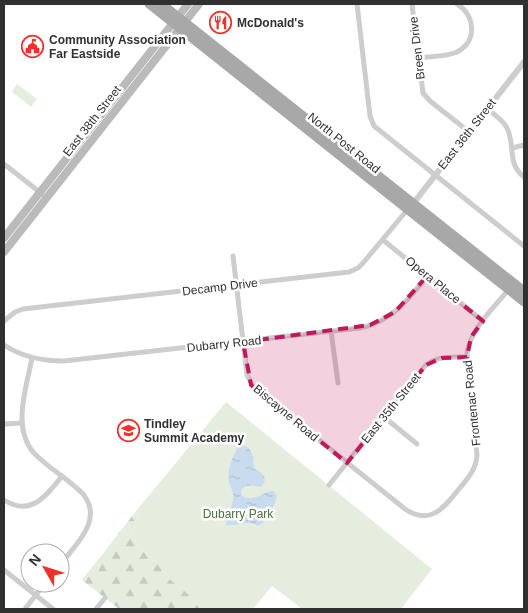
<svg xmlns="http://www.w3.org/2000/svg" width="528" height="613" font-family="Arial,sans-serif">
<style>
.forest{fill:url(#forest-firs)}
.park{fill:#e5eede}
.water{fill:url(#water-ripples)}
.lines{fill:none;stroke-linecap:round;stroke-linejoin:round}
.minor{stroke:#cdcdcd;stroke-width:5}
.tertiary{stroke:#cdcdcd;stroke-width:6}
.secondary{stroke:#bababa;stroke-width:8}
.primary{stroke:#a8a8a8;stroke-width:9}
.marked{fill:#c2185b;fill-opacity:0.2;stroke:#c2185b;stroke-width:4;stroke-dasharray:10 6;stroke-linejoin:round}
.labels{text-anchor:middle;stroke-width:5;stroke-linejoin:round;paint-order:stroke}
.poi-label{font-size:12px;font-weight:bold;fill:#303030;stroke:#fff;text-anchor:start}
.street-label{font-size:12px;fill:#303030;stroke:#fff}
.park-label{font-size:12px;fill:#4d703a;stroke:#fff}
</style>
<defs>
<pattern id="forest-firs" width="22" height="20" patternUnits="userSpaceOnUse" patternTransform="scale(1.25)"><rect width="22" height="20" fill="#e5eede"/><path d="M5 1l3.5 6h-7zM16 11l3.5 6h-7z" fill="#c5ccbf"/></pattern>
<pattern id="water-ripples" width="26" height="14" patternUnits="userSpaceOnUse" patternTransform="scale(1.25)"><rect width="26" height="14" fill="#c9dcef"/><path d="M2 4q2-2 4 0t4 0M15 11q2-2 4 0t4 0" fill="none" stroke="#adbdcd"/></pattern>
</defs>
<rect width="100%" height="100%" fill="#fff"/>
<polygon class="forest" points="141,505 132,533 137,545 160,566 171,580 189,594 200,609 119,609 82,580"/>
<g class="park">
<polygon points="17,84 37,99 31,107 12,92"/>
<polygon points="226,402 432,569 401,609 302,609 272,586 253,609 200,609 189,595 171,580 160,566 137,545 132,533 141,505"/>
</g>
<path class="water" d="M 244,445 L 249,448 L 254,458 L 253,463 L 255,469 C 263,473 269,479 261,487 C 253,486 246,483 241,491 L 242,496 C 255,503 262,491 274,491 L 277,496 C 275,505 267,522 258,526 C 248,519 237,527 226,525 C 227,514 233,507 233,497 C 234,491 230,488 229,482 C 226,472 233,456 238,447 Z"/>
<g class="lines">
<g class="minor">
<polyline points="357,4 370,116 374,126 524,246"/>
<polyline points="412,4 423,93 430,101 468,131"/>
<path d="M 418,58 C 430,56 446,57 457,52 C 478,41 475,15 457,4"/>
<path d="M 487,109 C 494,114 503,120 507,128 C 516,146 506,163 524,177"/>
<polyline points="512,148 524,145"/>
<polyline points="4,164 42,194"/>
<polyline points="383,240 483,321"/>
<path d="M 233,256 L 247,375 L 254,388 L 405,509 C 430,526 444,508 459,489 C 468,478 476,470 477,455 L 467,353 C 472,327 493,309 509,289"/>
<polyline points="4,321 15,312 23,309 349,272 358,268 363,263 408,209"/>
<polyline points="331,331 338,383"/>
<path d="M 4,345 C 22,357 42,361 64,361 L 360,328 C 392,321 408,300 427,276"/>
<path d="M 32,358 C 26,390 10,432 38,457 C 52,470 69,480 83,494 C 104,520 76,544 60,565"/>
<polyline points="384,417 417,444"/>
<polyline points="4,424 22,423"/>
<path d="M 329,485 L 426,365 C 438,356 452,357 467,357"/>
<path d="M 4,500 C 31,517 46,496 62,476"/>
<polyline points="4,570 53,609"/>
<polyline points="25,609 45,583"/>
<polyline points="96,609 105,598"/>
</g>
<polyline class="tertiary" points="412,205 524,62"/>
<g class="secondary">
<polyline points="4,238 188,4"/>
<polyline points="4,252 199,4"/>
</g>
<g class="primary">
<polyline points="149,4 524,302"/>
<polyline points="162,4 524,291"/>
</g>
</g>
<path class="marked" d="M 427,276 L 483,321 L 471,337 L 467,357 L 442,358 L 426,365 L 347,463 L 251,385 L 243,342 L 370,325 L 395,312 Z"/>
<defs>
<symbol id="restaurant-ring" viewBox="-11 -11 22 22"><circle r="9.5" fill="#fff" stroke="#f13029" stroke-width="1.5"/><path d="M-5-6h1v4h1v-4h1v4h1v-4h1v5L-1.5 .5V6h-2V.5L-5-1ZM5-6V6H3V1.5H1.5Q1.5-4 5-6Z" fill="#f13029"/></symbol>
<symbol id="civic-ring" viewBox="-11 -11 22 22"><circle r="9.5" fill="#fff" stroke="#f13029" stroke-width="1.5"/><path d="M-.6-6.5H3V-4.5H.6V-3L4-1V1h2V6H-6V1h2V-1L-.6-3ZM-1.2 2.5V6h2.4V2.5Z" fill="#f13029"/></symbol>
<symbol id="school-ring" viewBox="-11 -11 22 22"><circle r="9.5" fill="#fff" stroke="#f13029" stroke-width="1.5"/><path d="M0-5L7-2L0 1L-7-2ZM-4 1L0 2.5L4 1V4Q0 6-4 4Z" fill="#f13029"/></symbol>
</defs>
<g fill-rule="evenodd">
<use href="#restaurant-ring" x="208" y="10" width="25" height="25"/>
<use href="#civic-ring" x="20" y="34" width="25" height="25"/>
<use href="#school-ring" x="116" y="418" width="25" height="25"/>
</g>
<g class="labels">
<g class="poi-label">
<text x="237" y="27">McDonald's</text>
<text x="49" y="44">Community Association<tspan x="49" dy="14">Far Eastside</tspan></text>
<text x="144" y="428">Tindley<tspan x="144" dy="14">Summit Academy</tspan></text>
</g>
<g class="street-label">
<text transform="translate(417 48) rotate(-97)" y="4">Breen Drive</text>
<text transform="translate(92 121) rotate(-52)" y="4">East 38th Street</text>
<text transform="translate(467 134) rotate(-52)" y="4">East 36th Street</text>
<text transform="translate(344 143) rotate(39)" y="4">North Post Road</text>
<text transform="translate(433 280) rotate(39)" y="4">Opera Place</text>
<text transform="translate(220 287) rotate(-7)" y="4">Decamp Drive</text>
<text transform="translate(224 344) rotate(-6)" y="4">Dubarry Road</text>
<text transform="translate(472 403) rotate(-96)" y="4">Frontenac Road</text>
<text transform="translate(391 408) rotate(-51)" y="4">East 35th Street</text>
<text transform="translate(286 413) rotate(40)" y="4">Biscayne Road</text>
</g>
<g class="park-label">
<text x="238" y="518">Dubarry Park</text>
</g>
</g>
<rect width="528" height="613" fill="none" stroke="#303030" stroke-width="10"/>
<g transform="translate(45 568) rotate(309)"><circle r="24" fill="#ffffff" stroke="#acacac"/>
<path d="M0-4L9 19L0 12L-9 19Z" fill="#f13029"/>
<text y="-8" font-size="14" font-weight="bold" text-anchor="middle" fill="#303030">N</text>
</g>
</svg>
